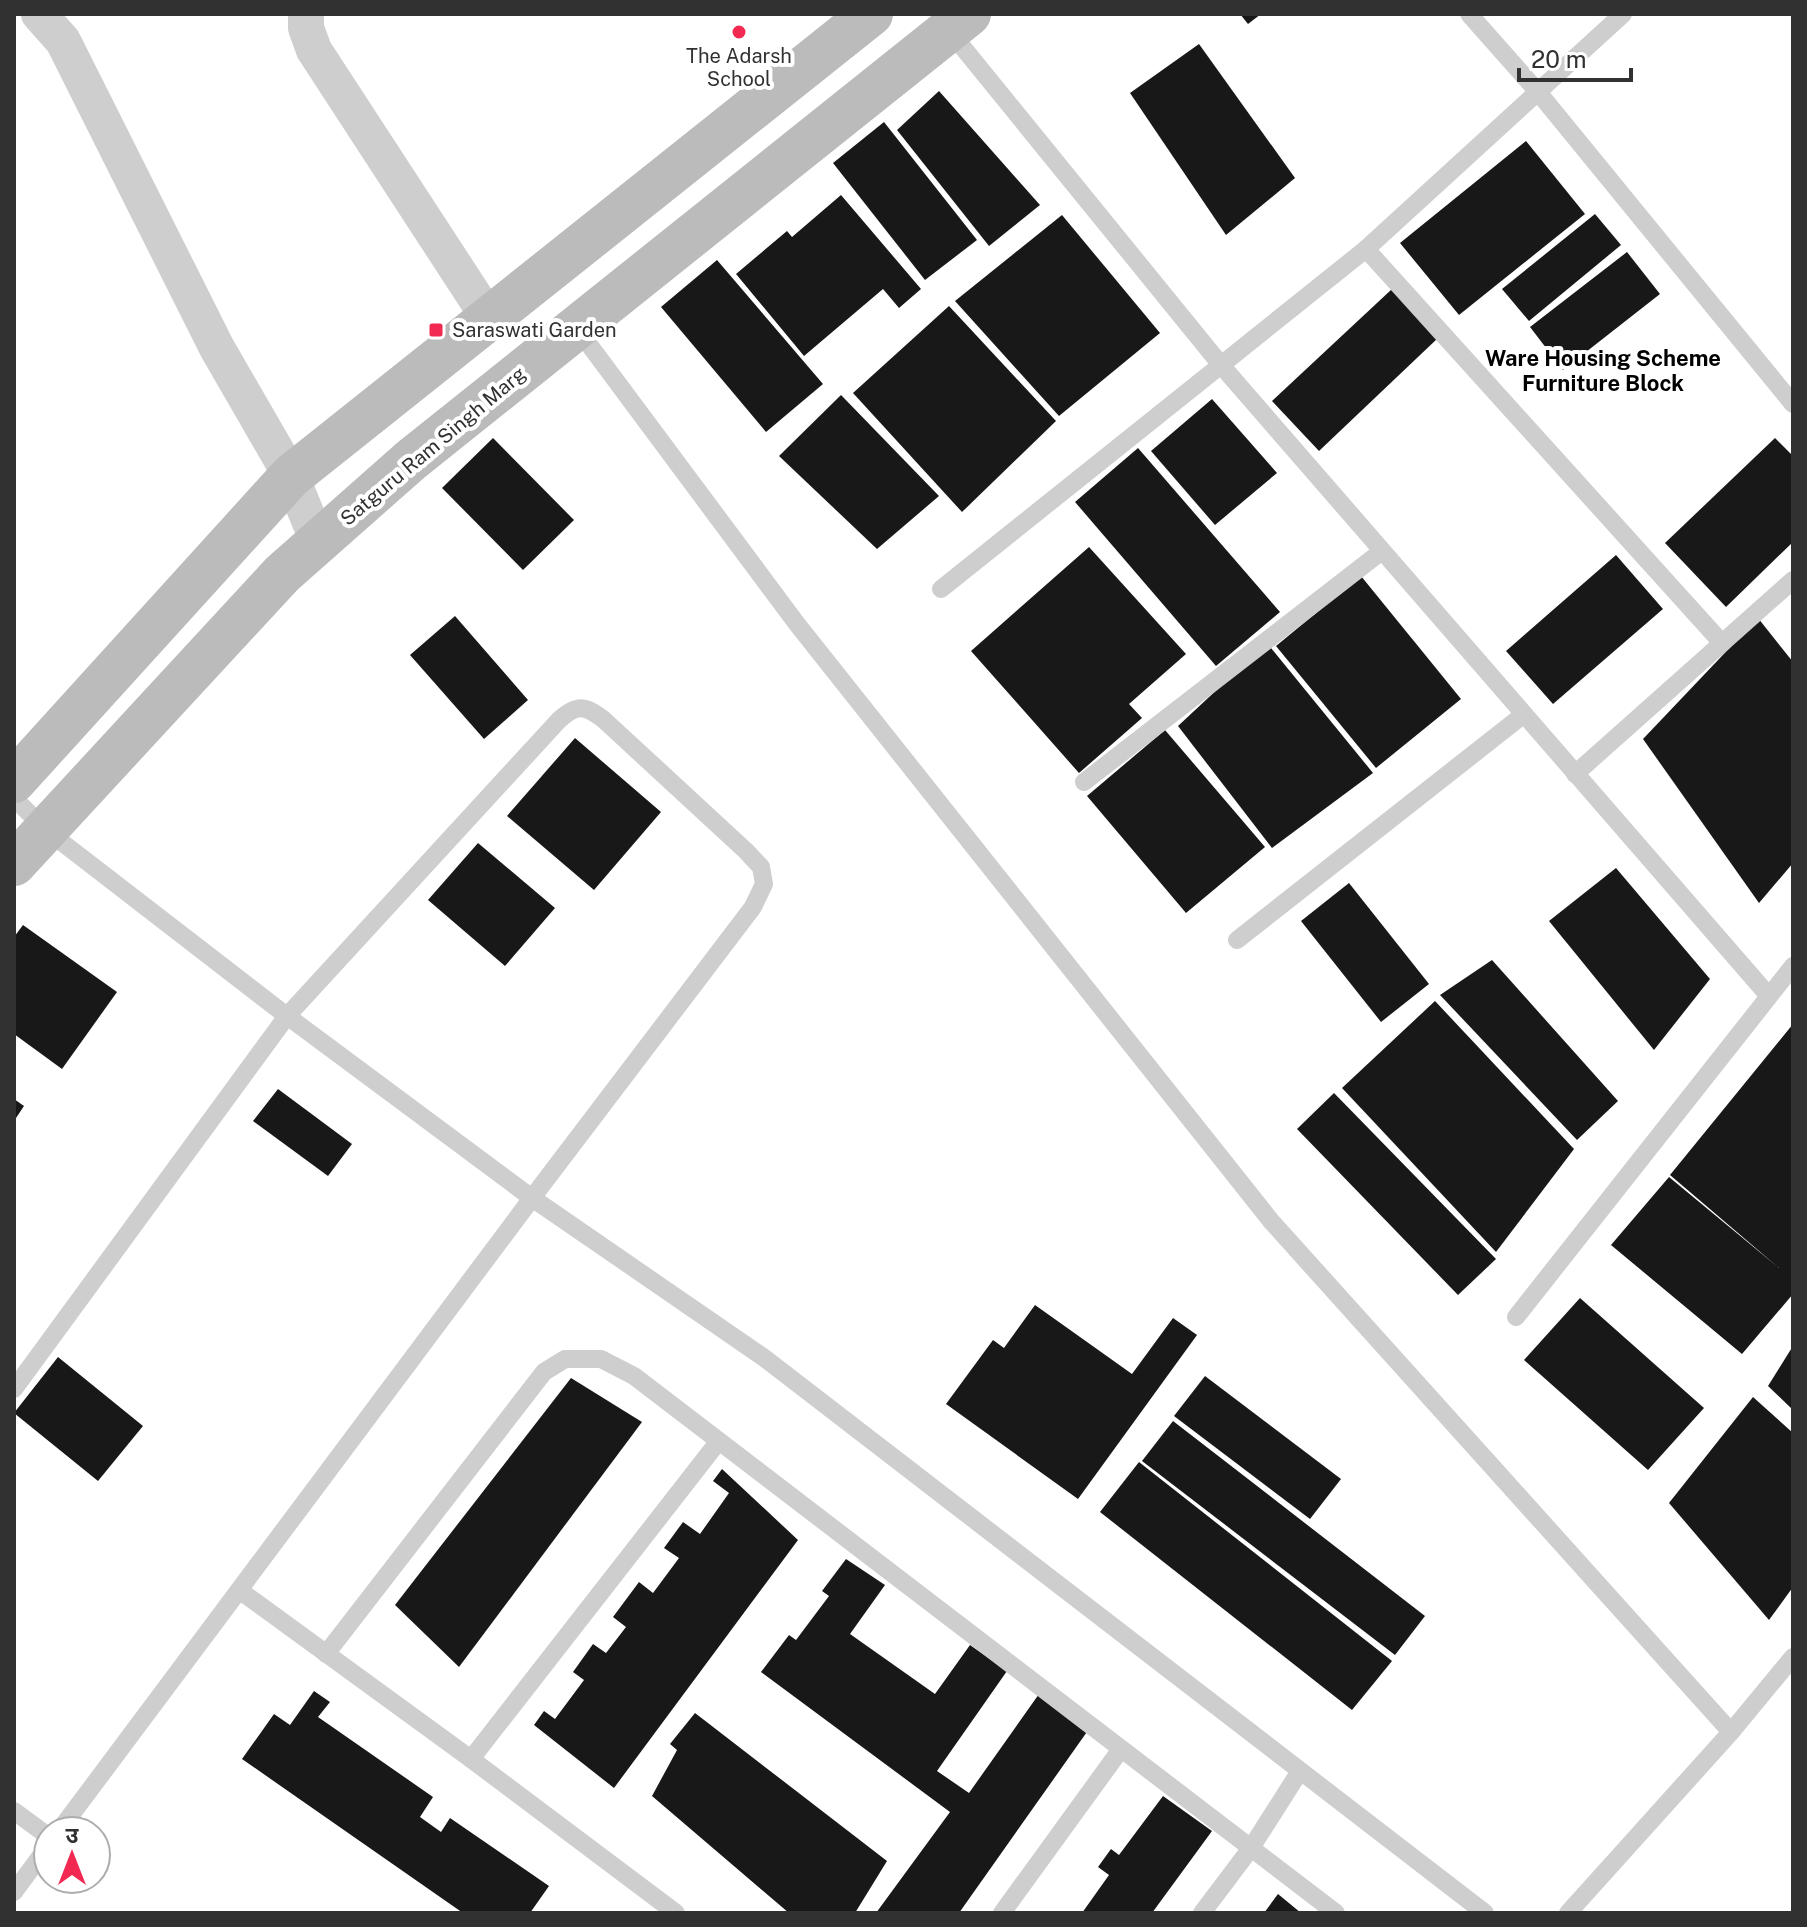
<svg xmlns="http://www.w3.org/2000/svg" width="1807" height="1927" font-family="'Public Sans','Noto Sans Devanagari',sans-serif">
<style>
.building{fill:#181818}
.lines{fill:none;stroke-linecap:round;stroke-linejoin:round}
.service{stroke:#cecece;stroke-width:18}
.minor{stroke:#cecece;stroke-width:36}
.secondary{stroke:#bbb;stroke-width:44}
.poi-dot{fill:#f22951;stroke:#fff;stroke-width:3}
.labels{text-anchor:middle;stroke-width:8;stroke-linejoin:round;paint-order:stroke}
.poi-label{font-size:20px;fill:#313131;stroke:#fff}
.street-label{font-size:20px;fill:#313131;stroke:#fff}
.neighbourhood-label{font-size:22px;font-weight:bold;fill:#000;stroke:#fff}
</style>
<rect width="100%" height="100%" fill="#fff"/>
<g class="building">
<polygon points="1240,14 1261,14 1248,24"/>
<polygon points="1199,44 1295,178 1226,235 1130,93"/>
<polygon points="939,91 1040,205 989,246 897,130"/>
<polygon points="884,122 977,240 925,280 833,163"/>
<polygon points="1526,141 1585,214 1459,315 1400,243"/>
<polygon points="841,195 921,289 899,308 883,289 804,356 736,274 787,231 792,237"/>
<polygon points="1595,214 1621,245 1529,321 1502,289"/>
<polygon points="1062,215 1160,333 1059,416 955,301"/>
<polygon points="1627,252 1660,294 1563,370 1530,327"/>
<polygon points="717,260 823,384 766,432 661,307"/>
<polygon points="1392,289 1438,338 1319,451 1272,401"/>
<polygon points="949,306 1056,421 962,512 853,393"/>
<polygon points="841,395 939,496 877,549 779,456"/>
<polygon points="1212,399 1277,473 1215,525 1151,451"/>
<polygon points="493,438 574,520 523,570 442,488"/>
<polygon points="1775,438 1793,456 1793,542 1726,607 1665,543"/>
<polygon points="1138,448 1280,612 1216,666 1075,502"/>
<polygon points="1089,547 1186,654 1129,704 1142,718 1079,773 971,651"/>
<polygon points="1616,555 1663,609 1553,704 1506,651"/>
<polygon points="1361,576 1461,699 1376,768 1276,646"/>
<polygon points="455,616 528,700 484,739 410,655"/>
<polygon points="1758,618 1793,662 1793,863 1759,903 1643,739"/>
<polygon points="1267,643 1373,773 1272,848 1178,726"/>
<polygon points="1165,730 1265,847 1186,913 1087,796"/>
<polygon points="575,738 661,812 594,890 507,816"/>
<polygon points="478,843 555,908 505,966 428,900"/>
<polygon points="1616,868 1710,979 1654,1050 1549,921"/>
<polygon points="1349,883 1429,984 1381,1022 1301,921"/>
<polygon points="23,925 117,992 62,1069 14,1034 14,937"/>
<polygon points="1492,960 1618,1101 1577,1140 1440,995"/>
<polygon points="1435,1001 1574,1149 1496,1252 1342,1088"/>
<polygon points="1793,1024 1793,1294 1742,1354 1611,1245 1669,1177 1779,1268 1670,1175"/>
<polygon points="278,1089 352,1144 328,1176 253,1121"/>
<polygon points="1334,1093 1496,1259 1458,1295 1297,1129"/>
<polygon points="14,1099 24,1106 14,1121"/>
<polygon points="1580,1298 1704,1408 1648,1470 1524,1360"/>
<polygon points="1035,1305 1132,1374 1173,1318 1197,1335 1078,1499 946,1404 993,1340 1004,1348"/>
<polygon points="1793,1346 1793,1410 1768,1386"/>
<polygon points="58,1357 143,1426 98,1481 14,1413"/>
<polygon points="1205,1376 1341,1479 1310,1519 1174,1416"/>
<polygon points="571,1378 642,1422 459,1667 395,1605"/>
<polygon points="1753,1397 1793,1433 1793,1587 1769,1620 1669,1503"/>
<polygon points="1173,1421 1425,1616 1395,1655 1142,1461"/>
<polygon points="1139,1462 1392,1661 1352,1710 1100,1512"/>
<polygon points="722,1469 798,1540 614,1788 534,1725 544,1711 555,1719 584,1680 573,1672 593,1644 606,1653 626,1627 613,1617 639,1582 653,1593 679,1558 664,1548 683,1522 700,1534 729,1493 713,1481"/>
<polygon points="846,1559 885,1585 850,1634 935,1694 970,1645 1007,1671 937,1771 969,1793 1039,1694 1089,1729 959,1913 876,1913 950,1812 761,1672 789,1635 796,1640 829,1596 822,1591"/>
<polygon points="314,1691 330,1702 318,1717 433,1797 420,1817 441,1832 450,1818 549,1886 530,1913 463,1913 242,1759 274,1714 290,1725"/>
<polygon points="695,1713 887,1861 855,1913 789,1913 652,1796 677,1750 670,1744"/>
<polygon points="1163,1796 1212,1831 1152,1913 1082,1913 1109,1875 1098,1867 1111,1849 1119,1855"/>
<polygon points="1278,1894 1301,1913 1264,1913"/>
</g>
<g class="lines">
<g class="service">
<polyline points="1469,14 1538,92 1793,404"/>
<polyline points="947,28 1221,365 1768,995"/>
<polyline points="1366,249 1722,643"/>
<polyline points="576,327 797,624 1271,1221 1731,1732"/>
<polyline points="941,589 1366,249 1623,14"/>
<polyline points="1575,774 1793,580"/>
<polyline points="1084,782 1382,551"/>
<polyline points="14,798 46,830 287,1016 532,1198 59,1831"/>
<polyline points="1237,940 1523,715"/>
<polyline points="1516,1317 1793,966"/>
<path d="M 14,1389 L 287,1016 L 559,720 C 577,704 584,705 603,719 L 746,851 L 761,867 L 764,884 L 753,907 L 532,1198 L 763,1357 L 1485,1913"/>
<polyline points="239,1590 471,1759 676,1913"/>
<polyline points="326,1654 544,1372 565,1359 601,1359 634,1376 1336,1913"/>
<polyline points="471,1759 718,1442"/>
<polyline points="14,1811 48,1836"/>
<polyline points="14,1892 48,1846"/>
<polyline points="1002,1913 1121,1749"/>
<polyline points="1202,1913 1251,1848 1300,1771"/>
<polyline points="1568,1913 1731,1732 1793,1657"/>
</g>
<g class="minor">
<polyline points="39,14 63,41 217,348 291,476 318,542"/>
<polyline points="306,14 306,28 314,50 488,317"/>
</g>
<g class="secondary">
<polyline points="14,781 291,476 871,14"/>
<polyline points="14,864 282,574 411,460 969,14"/>
</g>
</g>
<g class="poi-dot">
<circle cx="739" cy="32" r="8"/>
<rect x="428" y="322" width="16" height="16" rx="4"/>
</g>
<g class="labels">
<g class="poi-label">
<text x="739" y="63">The Adarsh<tspan x="739" dy="23">School</tspan></text>
<text x="452" y="337" text-anchor="start">Saraswati Garden</text>
</g>
<g class="street-label">
<text transform="translate(433 446) rotate(-40)" y="7">Satguru Ram Singh Marg</text>
</g>
<g class="neighbourhood-label">
<text x="1603" y="366">Ware Housing Scheme<tspan x="1603" dy="25">Furniture Block</tspan></text>
</g>
</g>
<rect width="1807" height="1927" fill="none" stroke="#313131" stroke-width="32"/>
<g transform="translate(72 1855)"><circle r="38" fill="#ffffff" stroke="#adadad" stroke-width="2"/>
<path d="M0-6L14 30L0 20L-14 30Z" fill="#f22951"/>
<text y="-12" font-size="22" font-weight="bold" text-anchor="middle" fill="#313131">उ</text>
</g>
<path d="M1519 68v12h112v-12" fill="none" stroke="#313131" stroke-width="4"/>
<text x="1531" y="68" font-size="24" fill="#313131" stroke="#ffffff" stroke-width="6" paint-order="stroke">20 m</text>
</svg>
